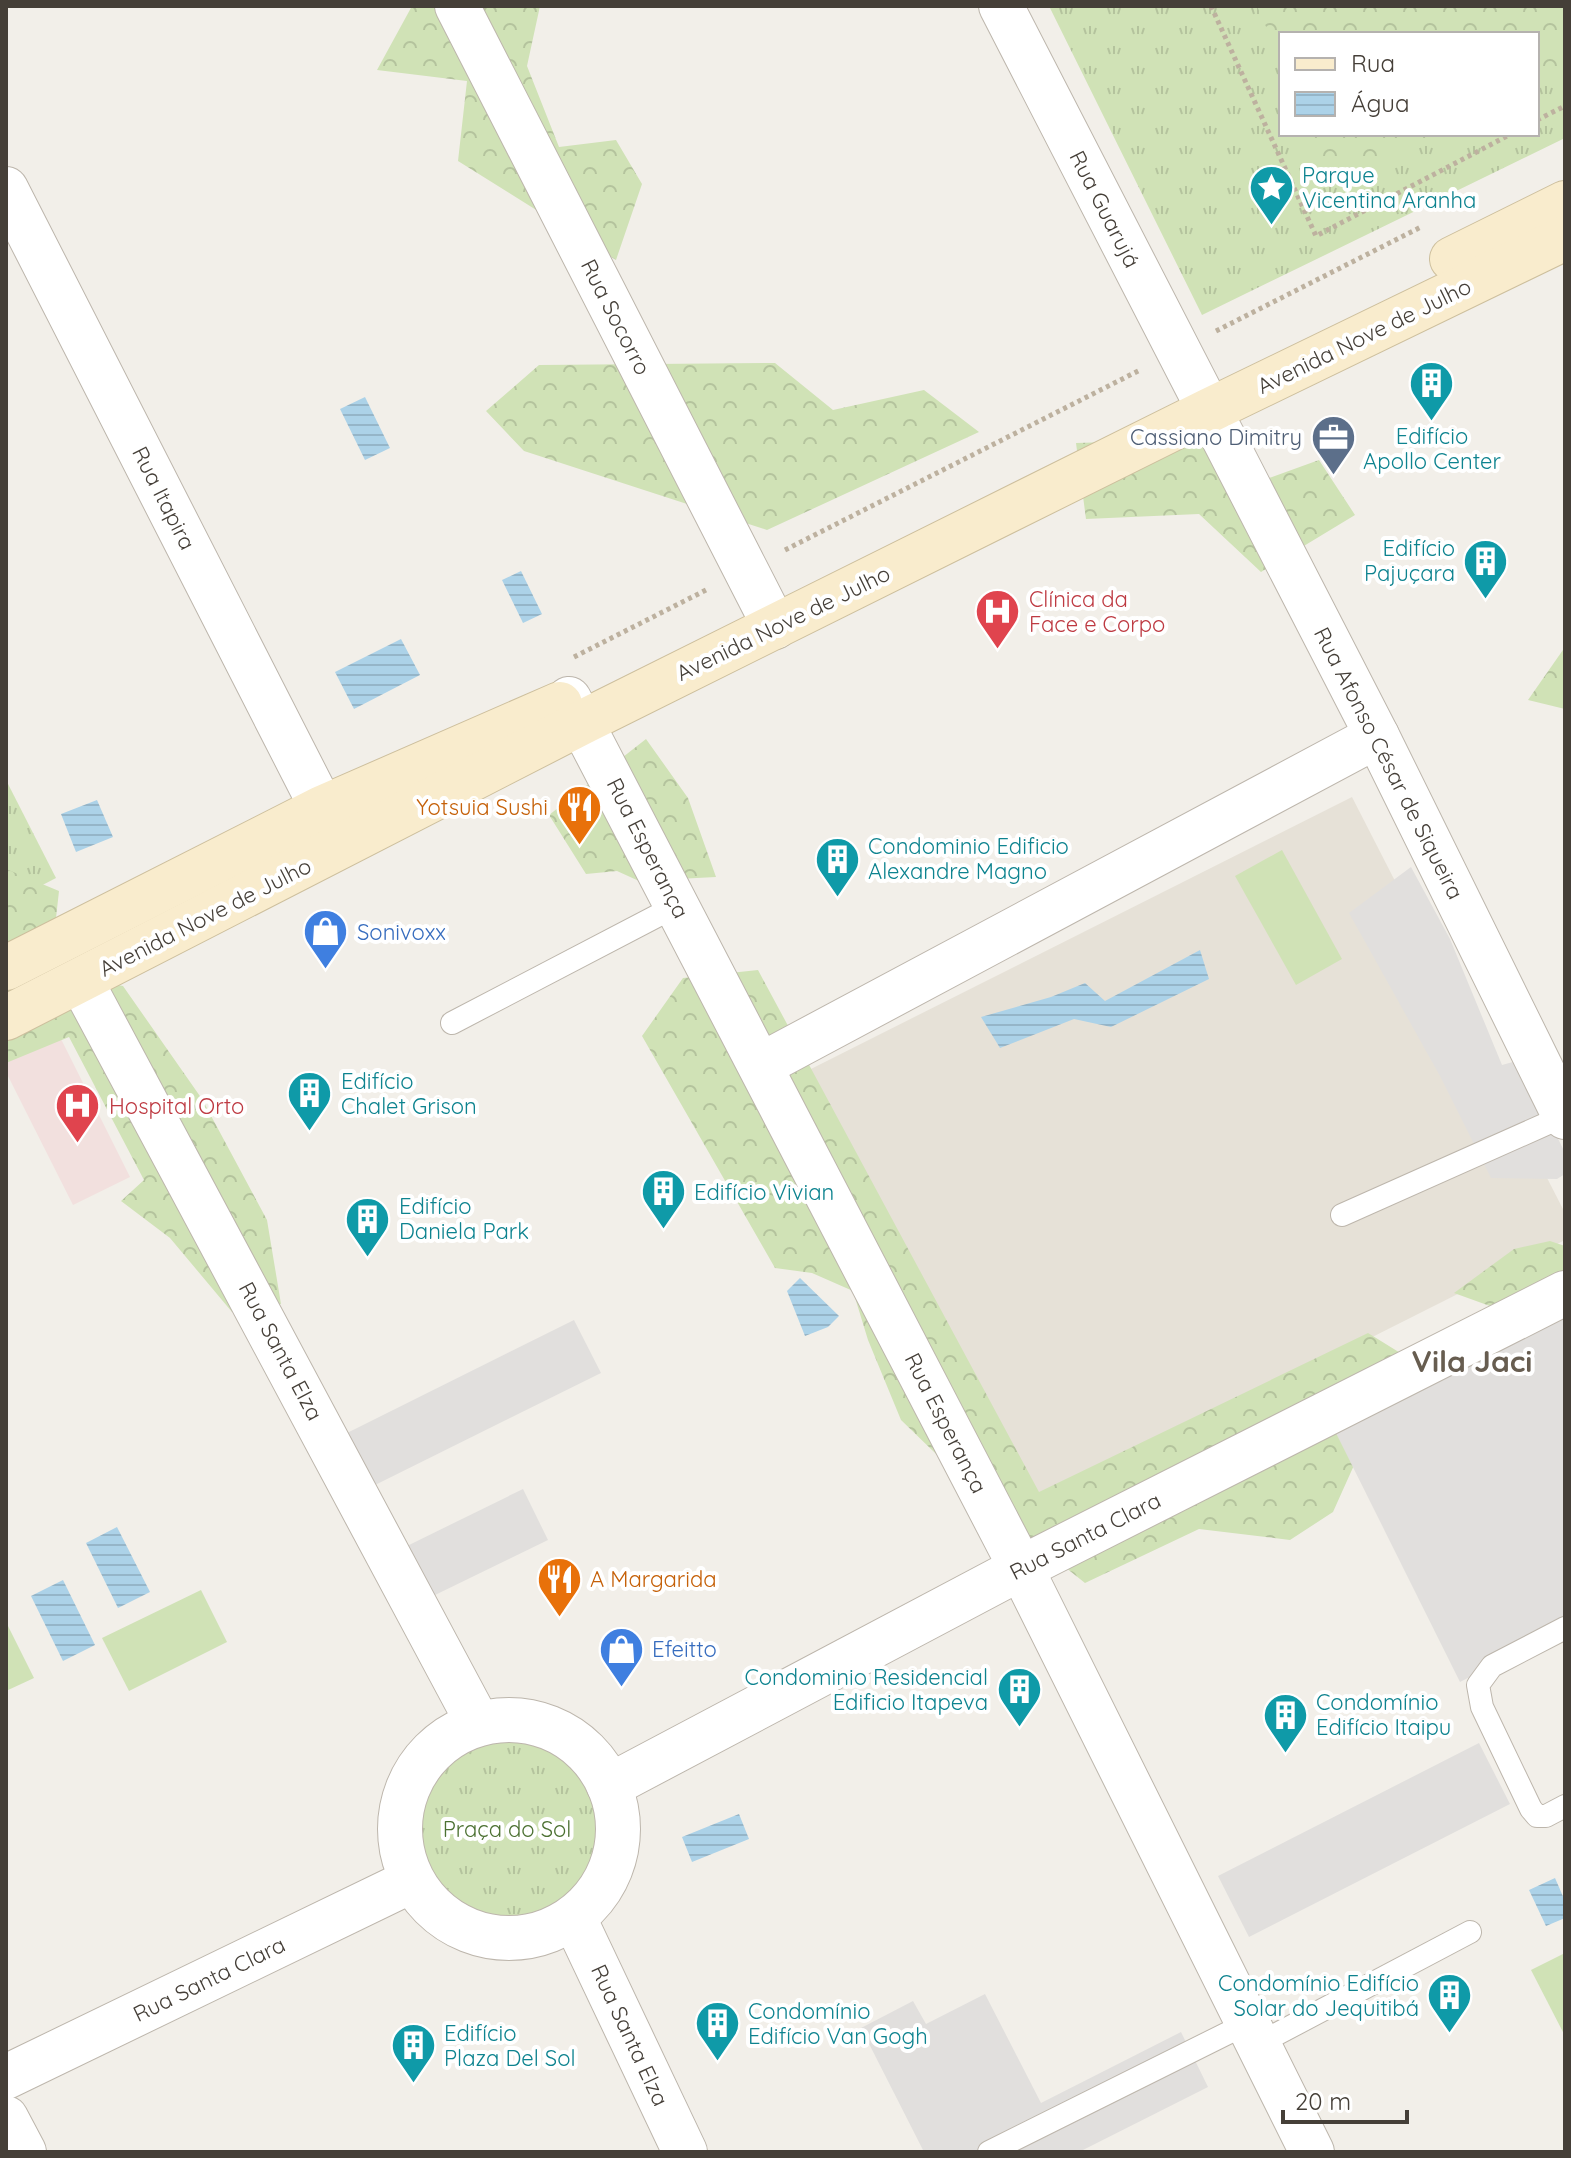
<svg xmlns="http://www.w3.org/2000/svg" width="1571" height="2158" font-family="Quicksand,sans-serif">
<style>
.residential{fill:#e6e1d7}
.medical{fill:#f2e0de}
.grass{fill:url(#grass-tufts);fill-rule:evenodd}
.forest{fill:url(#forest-crowns)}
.pitch{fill:#d0e2b6}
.parking{fill:#e1dfdd}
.water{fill:url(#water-rules)}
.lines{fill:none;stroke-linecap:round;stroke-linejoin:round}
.service-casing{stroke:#bdb6ac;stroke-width:24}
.minor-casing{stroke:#bdb6ac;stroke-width:46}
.secondary-casing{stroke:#cdbf9d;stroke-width:46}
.path{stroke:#bdb19f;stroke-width:5;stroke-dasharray:4 4;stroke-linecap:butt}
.service{stroke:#fff;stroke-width:22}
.minor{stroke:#fff;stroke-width:44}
.secondary{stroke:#f9eccd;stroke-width:44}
.labels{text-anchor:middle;stroke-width:8;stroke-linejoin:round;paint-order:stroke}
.culture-label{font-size:22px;fill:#0d838f;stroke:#fff;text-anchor:start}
.street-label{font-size:22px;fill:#453f38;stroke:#fff}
.service-label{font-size:22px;fill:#4e5e75;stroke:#fff;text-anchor:end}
.health-label{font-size:22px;fill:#be3a42;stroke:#fff;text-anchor:start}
.food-label{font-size:22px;fill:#c56008;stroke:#fff;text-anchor:end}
.shop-label{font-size:22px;fill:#366cbe;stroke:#fff;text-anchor:start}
.park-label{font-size:22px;fill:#4c7132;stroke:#fff}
.district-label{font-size:30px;font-weight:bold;fill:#675d50;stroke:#fff}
</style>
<defs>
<pattern id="grass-tufts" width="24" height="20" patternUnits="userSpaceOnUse" patternTransform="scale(2)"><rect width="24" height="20" fill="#d0e2b6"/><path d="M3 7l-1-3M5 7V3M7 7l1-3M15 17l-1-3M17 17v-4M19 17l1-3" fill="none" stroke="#b4c39d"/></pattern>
<pattern id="forest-crowns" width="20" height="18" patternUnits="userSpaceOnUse" patternTransform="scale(2)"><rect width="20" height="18" fill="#d0e2b6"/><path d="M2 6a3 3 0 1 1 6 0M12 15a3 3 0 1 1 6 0" fill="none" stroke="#b4c39d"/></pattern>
<pattern id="water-rules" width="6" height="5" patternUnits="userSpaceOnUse" patternTransform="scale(2)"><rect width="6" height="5" fill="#acd2e8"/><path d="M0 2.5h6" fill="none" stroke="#95b5c8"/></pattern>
</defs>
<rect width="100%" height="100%" fill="#f2efe9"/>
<polygon class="residential" points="1352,797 1565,1213 1565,1240 1027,1511 803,1073"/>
<polygon class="medical" points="55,1027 130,1177 73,1205 6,1072 6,1052"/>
<g class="grass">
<path d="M 1049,6 L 1565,6 L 1565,138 L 1202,315 ZM 1281,34 L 1537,34 L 1537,134 L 1281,134 Z"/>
<polygon points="6,780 56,878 6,904"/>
<circle cx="507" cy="1828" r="92"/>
</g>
<g class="forest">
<polygon points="412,6 540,6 527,66 559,147 616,140 642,184 616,260 458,161 467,81 377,70"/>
<polygon points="1257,6 1565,6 1565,68 1537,82 1537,34 1281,34 1281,61"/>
<polygon points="1313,134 1434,134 1335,184"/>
<polygon points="775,363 833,410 924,390 979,432 767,530 524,451 486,411 539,365"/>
<polygon points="1246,438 1269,478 1319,460 1355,515 1261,572 1199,514 1086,519 1076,443"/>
<polygon points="1565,647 1565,709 1528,700"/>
<polygon points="646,739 688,798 716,877 639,881 617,871 586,874 549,815"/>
<polygon points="6,869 59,891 50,972 123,986 202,1099 267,1220 281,1304 232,1312 170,1238 121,1201 144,1180 69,1037 6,1063"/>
<polygon points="758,970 1039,1492 1368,1333 1410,1359 1368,1434 1333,1512 1290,1540 1199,1529 1085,1583 996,1512 901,1420 868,1340 853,1291 812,1273 775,1268 642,1036 683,978"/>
<polygon points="1550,1241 1565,1246 1565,1317 1501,1310 1454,1293 1514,1249"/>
</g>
<g class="pitch">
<polygon points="1282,850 1342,959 1296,985 1235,876"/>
<polygon points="201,1590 227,1642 129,1691 102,1638"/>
<polygon points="8,1626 34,1678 6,1691 6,1627"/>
<polygon points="1565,1953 1565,2036 1531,1970"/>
</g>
<g class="parking">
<polygon points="1411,867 1450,939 1502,1065 1520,1060 1565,1153 1565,1174 1557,1179 1491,1178 1440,1076 1349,913"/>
<polygon points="1565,1293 1565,1628 1460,1682 1326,1413"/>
<polygon points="574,1320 601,1373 369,1488 343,1435"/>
<polygon points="523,1489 548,1540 433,1596 407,1546"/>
<polygon points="1479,1743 1510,1804 1249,1937 1218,1876"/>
<polygon points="985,1994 1041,2103 1181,2032 1208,2087 1079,2152 924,2152 861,2028 913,2001 926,2024"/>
</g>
<g class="water">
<polygon points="365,397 390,448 365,460 340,409"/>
<polygon points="521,571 542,614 523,623 502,580"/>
<polygon points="401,639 420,675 354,709 335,672"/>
<polygon points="97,800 113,837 76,852 61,814"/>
<polygon points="1200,950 1209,979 1111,1027 1074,1019 1000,1048 981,1017 1051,997 1085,983 1105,1001"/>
<polygon points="800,1278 839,1316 828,1327 805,1336 787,1291"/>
<polygon points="117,1527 150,1592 118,1608 86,1543"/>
<polygon points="63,1580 95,1645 63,1661 31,1596"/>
<polygon points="739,1814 749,1839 692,1862 682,1837"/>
<polygon points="1555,1878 1565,1901 1565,1918 1546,1926 1529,1890"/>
</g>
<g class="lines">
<defs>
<g id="service">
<polyline points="452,1023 678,905"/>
<polyline points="1342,1215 1564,1116"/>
<polyline points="1565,1628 1492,1666 1478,1685 1482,1707 1531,1809 1537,1816 1546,1816 1565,1806"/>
<polyline points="1258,2044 1470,1932"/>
<polyline points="989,2152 1248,2023"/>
</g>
<g id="minor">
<polyline points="457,6 775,627"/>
<polyline points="1001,6 1377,736 1565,1117"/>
<polyline points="6,189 322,808"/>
<polyline points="569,699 1021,1568 1312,2152"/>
<polyline points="81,981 478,1723"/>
<polyline points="761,1065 1377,736"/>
<circle cx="509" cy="1829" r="109"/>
<polyline points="609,1786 1021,1568 1565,1293"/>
<polyline points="574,1918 685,2152"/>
<polyline points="6,2077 411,1881"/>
<polyline points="6,2118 24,2152"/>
</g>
<g id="secondary">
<polyline points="1452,259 1565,203"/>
<polyline points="6,968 322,808 560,704"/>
<polyline points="6,1018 583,722 1208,411 1565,238"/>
</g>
</defs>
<use href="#service" class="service-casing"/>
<use href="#minor" class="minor-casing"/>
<use href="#secondary" class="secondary-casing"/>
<g class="path">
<polyline points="1211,6 1316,236 1511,134"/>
<polyline points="1537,120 1565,106"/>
<polyline points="1216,331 1421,227"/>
<polyline points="785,550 1140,370"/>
<polyline points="574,657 708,589"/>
</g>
<use href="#service" class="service"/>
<use href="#minor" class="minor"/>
<use href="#secondary" class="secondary"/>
</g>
<defs>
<symbol id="sight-pin" viewBox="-11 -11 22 30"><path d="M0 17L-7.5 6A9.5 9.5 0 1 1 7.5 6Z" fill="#0f9aa8" stroke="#fff"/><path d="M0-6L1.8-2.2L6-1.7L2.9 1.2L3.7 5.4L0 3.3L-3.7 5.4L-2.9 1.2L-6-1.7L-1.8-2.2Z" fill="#fff"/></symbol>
<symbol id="building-pin" viewBox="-11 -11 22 30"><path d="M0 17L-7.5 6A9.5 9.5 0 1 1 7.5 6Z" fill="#0f9aa8" stroke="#fff"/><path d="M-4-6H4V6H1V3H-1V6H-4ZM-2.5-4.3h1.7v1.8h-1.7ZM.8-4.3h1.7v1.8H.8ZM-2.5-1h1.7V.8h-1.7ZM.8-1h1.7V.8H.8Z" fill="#fff"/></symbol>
<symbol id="office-pin" viewBox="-11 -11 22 30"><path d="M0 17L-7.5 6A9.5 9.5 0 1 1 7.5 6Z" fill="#5c6f8a" stroke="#fff"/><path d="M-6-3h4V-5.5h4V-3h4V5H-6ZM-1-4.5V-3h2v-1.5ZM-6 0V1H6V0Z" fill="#fff"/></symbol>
<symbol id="hospital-pin" viewBox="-11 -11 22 30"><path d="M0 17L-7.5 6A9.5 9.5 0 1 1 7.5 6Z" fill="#e0444e" stroke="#fff"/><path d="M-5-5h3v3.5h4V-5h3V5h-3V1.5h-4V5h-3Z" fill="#fff"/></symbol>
<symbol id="restaurant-pin" viewBox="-11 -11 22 30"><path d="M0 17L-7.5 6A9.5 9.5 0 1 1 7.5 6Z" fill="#e8710a" stroke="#fff"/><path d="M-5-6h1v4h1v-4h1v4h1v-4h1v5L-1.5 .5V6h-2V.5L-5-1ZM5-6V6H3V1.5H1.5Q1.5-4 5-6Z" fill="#fff"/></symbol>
<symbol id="shop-pin" viewBox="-11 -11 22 30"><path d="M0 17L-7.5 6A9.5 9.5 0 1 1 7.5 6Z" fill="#3f7fe0" stroke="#fff"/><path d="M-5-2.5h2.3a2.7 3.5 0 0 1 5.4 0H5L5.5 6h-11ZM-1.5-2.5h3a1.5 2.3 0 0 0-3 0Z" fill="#fff"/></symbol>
</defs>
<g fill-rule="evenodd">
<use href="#sight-pin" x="1246" y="162" width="51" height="69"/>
<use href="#building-pin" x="1406" y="358" width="51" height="69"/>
<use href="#office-pin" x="1308" y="412" width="51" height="69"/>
<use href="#building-pin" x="1460" y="536" width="51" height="69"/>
<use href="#hospital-pin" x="972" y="586" width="51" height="69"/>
<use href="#restaurant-pin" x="554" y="782" width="51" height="69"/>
<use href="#building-pin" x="812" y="834" width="51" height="69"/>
<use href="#shop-pin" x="300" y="906" width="51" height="69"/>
<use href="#building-pin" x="284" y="1068" width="51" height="69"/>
<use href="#hospital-pin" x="52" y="1080" width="51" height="69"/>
<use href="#building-pin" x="638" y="1166" width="51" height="69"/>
<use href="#building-pin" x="342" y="1194" width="51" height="69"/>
<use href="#restaurant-pin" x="534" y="1554" width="51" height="69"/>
<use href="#shop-pin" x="596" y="1624" width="51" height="69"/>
<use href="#building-pin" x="994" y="1664" width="51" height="69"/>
<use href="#building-pin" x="1260" y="1690" width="51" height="69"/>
<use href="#building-pin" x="1424" y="1970" width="51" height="69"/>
<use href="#building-pin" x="692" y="1998" width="51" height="69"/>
<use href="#building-pin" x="388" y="2020" width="51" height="69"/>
</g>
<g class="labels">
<g class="culture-label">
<text x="1302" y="183">Parque<tspan x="1302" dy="25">Vicentina Aranha</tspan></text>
<text x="1432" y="444" text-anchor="middle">Edifício<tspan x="1432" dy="25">Apollo Center</tspan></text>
<text x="1455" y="556" text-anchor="end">Edifício<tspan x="1455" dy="25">Pajuçara</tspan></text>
<text x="868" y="854">Condominio Edificio<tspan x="868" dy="25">Alexandre Magno</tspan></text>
<text x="341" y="1089">Edifício<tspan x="341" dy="25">Chalet Grison</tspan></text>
<text x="694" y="1200">Edifício Vivian</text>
<text x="399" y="1214">Edifício<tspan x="399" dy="25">Daniela Park</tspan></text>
<text x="988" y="1685" text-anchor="end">Condominio Residencial<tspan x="988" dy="25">Edificio Itapeva</tspan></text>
<text x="1316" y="1710">Condomínio<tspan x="1316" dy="25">Edifício Itaipu</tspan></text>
<text x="1419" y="1991" text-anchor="end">Condomínio Edifício<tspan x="1419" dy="25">Solar do Jequitibá</tspan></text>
<text x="748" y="2019">Condomínio<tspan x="748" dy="25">Edifício Van Gogh</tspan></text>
<text x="444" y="2041">Edifício<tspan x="444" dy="25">Plaza Del Sol</tspan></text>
</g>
<g class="street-label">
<text transform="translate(1105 209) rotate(63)" y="8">Rua Guarujá</text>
<text transform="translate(616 317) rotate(63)" y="8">Rua Socorro</text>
<text transform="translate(1364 336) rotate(-26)" y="8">Avenida Nove de Julho</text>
<text transform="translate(164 498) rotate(63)" y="8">Rua Itapira</text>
<text transform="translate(783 623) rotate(-26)" y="8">Avenida Nove de Julho</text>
<text transform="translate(1389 763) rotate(63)" y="8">Rua Afonso César de Siqueira</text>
<text transform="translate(648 848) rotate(63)" y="8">Rua Esperança</text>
<text transform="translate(205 917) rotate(-27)" y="8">Avenida Nove de Julho</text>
<text transform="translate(281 1351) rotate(62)" y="8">Rua Santa Elza</text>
<text transform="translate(946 1423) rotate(63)" y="8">Rua Esperança</text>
<text transform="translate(1085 1536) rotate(-27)" y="8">Rua Santa Clara</text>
<text transform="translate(209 1979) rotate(-26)" y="8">Rua Santa Clara</text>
<text transform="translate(630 2035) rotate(65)" y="8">Rua Santa Elza</text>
</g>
<g class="service-label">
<text x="1302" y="445">Cassiano Dimitry</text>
</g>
<g class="health-label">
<text x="1029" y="607">Clínica da<tspan x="1029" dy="25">Face e Corpo</tspan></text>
<text x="109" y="1114">Hospital Orto</text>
</g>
<g class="food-label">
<text x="548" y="815">Yotsuia Sushi</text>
<text x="590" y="1587" text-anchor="start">A Margarida</text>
</g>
<g class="shop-label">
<text x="357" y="940">Sonivoxx</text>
<text x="652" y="1657">Efeitto</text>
</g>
<g class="park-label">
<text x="507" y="1837">Praça do Sol</text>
</g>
<g class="district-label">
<text x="1472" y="1372">Vila Jaci</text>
</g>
</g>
<rect width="1571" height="2158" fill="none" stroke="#453f38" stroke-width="16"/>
<rect x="1279" y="32" width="260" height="104" fill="#ffffff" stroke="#b5b2af" stroke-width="2"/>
<rect x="1295" y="58" width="40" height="12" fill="#f9eccd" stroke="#b5b2af" stroke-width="2"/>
<text x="1351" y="72" font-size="24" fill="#453f38">Rua</text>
<rect x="1295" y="92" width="40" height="24" fill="url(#water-rules)" stroke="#b5b2af" stroke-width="2"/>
<text x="1351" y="112" font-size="24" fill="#453f38">Água</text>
<path d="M1283 2110v12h124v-12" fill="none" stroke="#453f38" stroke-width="4"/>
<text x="1295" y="2110" font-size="24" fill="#453f38" stroke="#ffffff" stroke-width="6" paint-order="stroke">20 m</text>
</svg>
